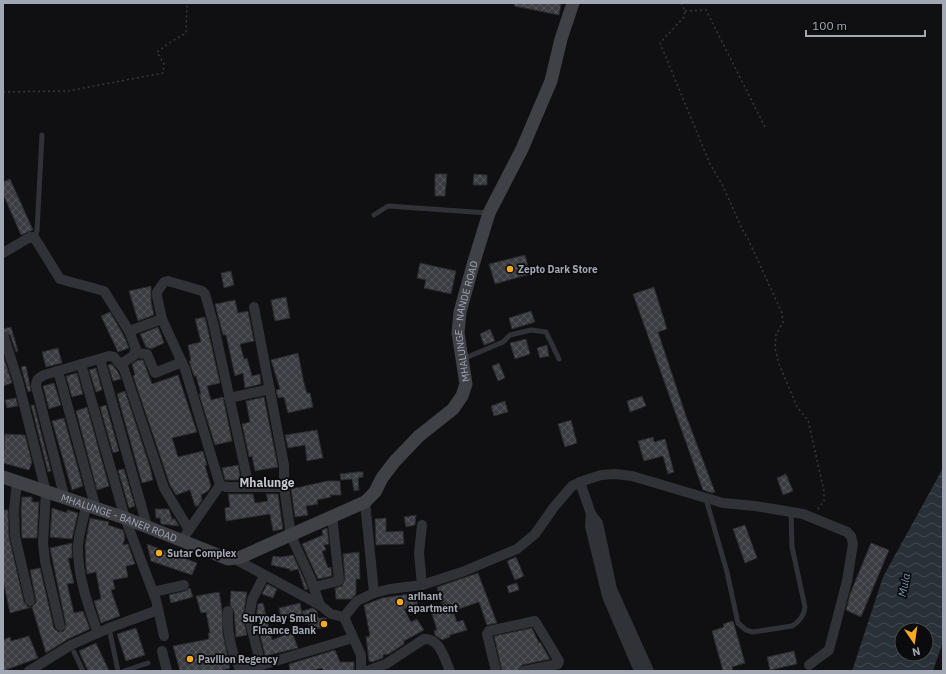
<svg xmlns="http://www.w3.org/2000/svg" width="946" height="674" font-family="'IBM Plex Sans',sans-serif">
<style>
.water{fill:url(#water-waves);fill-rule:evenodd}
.building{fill:url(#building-cross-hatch);stroke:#2a2a2e}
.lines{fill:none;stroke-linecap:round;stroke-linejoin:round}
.path{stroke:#37393e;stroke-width:1.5;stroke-dasharray:2 3;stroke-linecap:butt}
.service{stroke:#313237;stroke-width:5}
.minor{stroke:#313237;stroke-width:10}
.secondary{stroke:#3f4147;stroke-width:13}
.poi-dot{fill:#f6a923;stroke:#0b0b0d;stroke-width:1.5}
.labels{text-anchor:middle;stroke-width:3.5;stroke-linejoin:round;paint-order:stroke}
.poi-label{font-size:10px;font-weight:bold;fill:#a1a7b3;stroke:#0b0b0d;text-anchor:start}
.street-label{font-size:10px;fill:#a1a7b3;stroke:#0b0b0d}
.water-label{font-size:11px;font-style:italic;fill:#7696b0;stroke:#0b0b0d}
.quarter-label{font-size:12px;font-weight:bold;fill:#c2c6cf;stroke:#0b0b0d}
</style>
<defs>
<pattern id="water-waves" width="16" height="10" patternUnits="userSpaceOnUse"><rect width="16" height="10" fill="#283137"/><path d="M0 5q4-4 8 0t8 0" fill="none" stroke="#444c52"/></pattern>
<pattern id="building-cross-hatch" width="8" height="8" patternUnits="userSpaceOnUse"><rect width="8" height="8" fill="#3c3d42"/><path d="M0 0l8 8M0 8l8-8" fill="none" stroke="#55565b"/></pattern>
</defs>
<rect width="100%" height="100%" fill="#101012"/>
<path class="water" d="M 943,468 L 943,642 L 933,671 L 852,671 L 883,577 ZM 902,630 L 926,630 L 926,654 L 902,654 Z"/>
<g class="building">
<polygon points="515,3 557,3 561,4 559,15 514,6"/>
<polygon points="435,174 447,174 445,196 435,196"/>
<polygon points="474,174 487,175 487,185 473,185"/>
<polygon points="10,179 33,230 21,235 3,194 3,182"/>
<polygon points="525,255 530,274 495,284 489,264"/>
<polygon points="420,263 456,271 451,294 424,288 426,280 417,278"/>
<polygon points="231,271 234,285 224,288 221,273"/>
<polygon points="151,286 151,301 154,315 138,321 129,291"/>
<polygon points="654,287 667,329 658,332 685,413 715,492 712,493 703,490 633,294"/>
<polygon points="286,297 290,318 275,321 271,300"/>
<polygon points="235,300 238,313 248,311 254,341 240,344 244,359 247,358 252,376 260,374 261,384 245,388 243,373 235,376 226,335 223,335 215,304"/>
<polygon points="531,311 535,322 512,329 509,318"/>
<polygon points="110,312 123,334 129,348 118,352 101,316"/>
<polygon points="205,317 220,383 207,386 211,400 223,397 232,441 215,445 199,394 201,394 196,376 194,376 189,361 191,361 188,345 201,342 195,319"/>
<polygon points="11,327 18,351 16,352 10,335 3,331 3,329"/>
<polygon points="158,327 164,343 151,349 146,347 140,334"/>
<polygon points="490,329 495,341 484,345 480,334"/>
<polygon points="526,339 530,354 515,359 510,343"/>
<polygon points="547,345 549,356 540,358 537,348"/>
<polygon points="58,348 62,363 46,367 42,352"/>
<polygon points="298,353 304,383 307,393 310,393 313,407 288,413 284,397 278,398 276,390 280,389 271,360"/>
<polygon points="3,355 12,383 3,386"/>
<polygon points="138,360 143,360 152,384 178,375 197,432 172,438 178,457 203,451 207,465 205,466 211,486 208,491 201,495 202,500 198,506 195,506 190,490 176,495 170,485 133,376 135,375 132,364"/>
<polygon points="499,363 505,378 498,381 492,366"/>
<polygon points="112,364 118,372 121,379 113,381 108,365"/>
<polygon points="26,366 31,391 28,392 21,367"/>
<polygon points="96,368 102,390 96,392 89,370"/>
<polygon points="77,373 83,394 72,397 66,376"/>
<polygon points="54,383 61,405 49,409 43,386"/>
<polygon points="125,391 150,467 153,480 142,483 117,394"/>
<polygon points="642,396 646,406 630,412 627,401"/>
<polygon points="264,397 278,467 255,471 252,456 249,457 242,424 250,422 246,401"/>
<polygon points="16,398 18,406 7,408 5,400"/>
<polygon points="505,401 508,412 494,416 491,406"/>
<polygon points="31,405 34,405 51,471 48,472"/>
<polygon points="106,405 119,451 113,453 100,407"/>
<polygon points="87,407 109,486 97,490 76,411"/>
<polygon points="64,418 83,486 72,490 52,421"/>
<polygon points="571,420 577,443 565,447 558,424"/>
<polygon points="317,430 323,458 307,461 305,445 288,448 285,435"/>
<polygon points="5,434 25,435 32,462 29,470 3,463"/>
<polygon points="653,437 654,442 665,439 674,472 668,474 663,456 644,461 638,441"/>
<polygon points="238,465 241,480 225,480 222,468"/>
<polygon points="124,469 135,506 129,508 118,470"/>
<polygon points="357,472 363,472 363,477 358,478 359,490 354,491 352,479 341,480 340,474"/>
<polygon points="786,474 793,491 783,495 777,478"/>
<polygon points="327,481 340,481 341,495 330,495 331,497 317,500 318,504 306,506 308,515 295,517 291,489"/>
<polygon points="228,494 253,494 255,503 268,501 266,494 278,494 283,529 273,531 270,514 226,521 225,510 225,508 230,507"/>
<polygon points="22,497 32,497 32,502 39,502 37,538 22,538 21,510"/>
<polygon points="52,508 67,513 67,510 78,513 72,539 50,537"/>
<polygon points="155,509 169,509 172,519 175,519 179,526 161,524 160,518 156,518"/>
<polygon points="3,510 8,510 9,537 24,602 28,607 32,607 10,613 3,580"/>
<polygon points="416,515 415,525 406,527 404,517"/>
<polygon points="90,518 109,522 108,525 123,530 125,537 123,545 128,544 135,564 126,566 128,577 113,580 115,589 111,590 120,616 101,623 94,601 101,599 96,572 87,574 86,566 85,545"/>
<polygon points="386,518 386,532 403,531 404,544 376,545 375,519"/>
<polygon points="745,525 757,558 745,563 733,529"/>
<polygon points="327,528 329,544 324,545 326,550 322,551 328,568 331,567 332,576 318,579 302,544 323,535 322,530"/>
<polygon points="72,543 72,558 68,558 74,583 67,584 74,613 83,611 90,629 68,639 46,653 32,607 36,603 36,600 30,570 40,568 54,628 58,632 64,631 66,625 50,548"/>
<polygon points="871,543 889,550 861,617 846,610 850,594"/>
<polygon points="147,544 197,563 192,575 151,561"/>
<polygon points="359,552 360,579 356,579 356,594 351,599 336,599 335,588 342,586 345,579 343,554"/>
<polygon points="293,555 304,579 308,589 305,590 298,569 290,571 290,569 271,565 273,556 281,557"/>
<polygon points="516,557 524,576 515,580 507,561"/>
<polygon points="478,573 497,623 487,625 479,602 453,611 457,622 463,620 467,630 450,635 450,637 442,640 435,635 434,631 437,630 431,611 442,607 441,605 447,602 441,603 437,587"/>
<polygon points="517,583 519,590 509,593 507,586"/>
<polygon points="267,584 277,589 273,598 262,594"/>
<polygon points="190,588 193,597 171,603 169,595 185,591"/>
<polygon points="231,591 247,592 243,617 247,635 236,637 234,611 230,605"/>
<polygon points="219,592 222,609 223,635 230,668 220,671 180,671 173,646 209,639 208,633 210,633 206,612 201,613 196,596"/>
<polygon points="416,593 418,606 404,609 411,622 417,619 424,630 404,641 404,644 389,654 383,655 383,658 372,662 369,661 366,637 370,636 364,605 382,598"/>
<polygon points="263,603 272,640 292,632 298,648 265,656 256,618 258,604"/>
<polygon points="300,603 302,614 281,620 279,608"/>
<polygon points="313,608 317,611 318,618 326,618 328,627 310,630 308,619 304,620 302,611"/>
<polygon points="733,621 745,663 732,667 733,671 723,671 712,631 724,627 723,624"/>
<polygon points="136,628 145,655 126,661 117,634"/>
<polygon points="532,628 539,643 540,642 550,659 522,665 518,671 502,671 494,636"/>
<polygon points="29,636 38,658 3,671 3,640 10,637 11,641"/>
<polygon points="96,643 109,671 88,671 79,651"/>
<polygon points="335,650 340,662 354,662 354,671 323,671 322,668 310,671 290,671 289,664"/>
<polygon points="794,651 797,664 770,670 767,657"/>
</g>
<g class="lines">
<g class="path">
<polyline points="681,3 685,11 684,17 660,43 710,164 723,186 742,229 748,239 782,313 783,322 776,335 775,348 779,364 797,407 808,420 824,491 824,501 817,510"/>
<polyline points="685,11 706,10 766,129"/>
<polyline points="3,92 68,91 163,73 164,64 157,52 169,43 186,33 187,3"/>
</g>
<g class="service">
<polyline points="374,215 388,206 488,213"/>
<polyline points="34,237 37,231 42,135"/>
<polyline points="463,359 503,342 510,335 531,330 546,332 559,359"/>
<path d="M 706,499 L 727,572 L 738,623 L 746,630 L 753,632 L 792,626 C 799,622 804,616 805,607 L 792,547 L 791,512"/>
<polyline points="109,628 118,671"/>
<polyline points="74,652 83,671"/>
<polyline points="124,671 148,663"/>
</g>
<g class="minor">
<polyline points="3,253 30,237 34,237 60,279 104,291 129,331 136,349 133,356 121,364"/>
<polyline points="254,307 284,465 284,487 291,536 310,577 320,605"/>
<polyline points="162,319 185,369 220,485 226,487 284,487"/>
<polyline points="129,331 162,319 157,296 157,292 164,282 168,281 202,291 205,294 213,322 249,487"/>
<polyline points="4,337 18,381 46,492 43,543 45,561 60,626"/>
<polyline points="135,353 147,354 155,373 182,362"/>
<polyline points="100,359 147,526"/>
<polyline points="81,364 125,518 156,600 164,636"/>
<polyline points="58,371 96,509"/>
<polyline points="229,398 270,389"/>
<polyline points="17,482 14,510 15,536 30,601"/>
<polyline points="580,482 591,514 598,523 612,589 649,671"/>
<path d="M 65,499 L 36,386 C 36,380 38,378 44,375 L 109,356 L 114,357 L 124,369 L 164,488 L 189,530"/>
<path d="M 86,506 C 84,518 79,533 78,545 C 77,574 88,606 98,633"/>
<polyline points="591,514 590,526 607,596 639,671"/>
<polyline points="422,525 419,553 422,585 462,572 517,549 535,534 554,507 572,486 580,482 601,475 615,474 632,476 723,503 755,506 803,514 847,532 851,536 853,544 847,581 829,650 809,665"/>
<polyline points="186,534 220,485"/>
<polyline points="235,559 320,605 331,614 344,617"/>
<polyline points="314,587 338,581 339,579 332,516"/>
<polyline points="153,592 184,585"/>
<polyline points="374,593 390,589 422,585"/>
<path d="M 228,611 C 227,631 231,653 241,671"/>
<polyline points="344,617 357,601 374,593 365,502"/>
<polyline points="344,617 361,655 361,671"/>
<polyline points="162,651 167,671"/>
<polyline points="261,665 249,618 252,600 264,576"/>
<polyline points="29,671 71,645 109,628 158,610"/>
<polyline points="241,671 353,638"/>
<path d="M 367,671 L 386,664 L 424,639 C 440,638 444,658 450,671"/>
<polyline points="496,671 487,634 489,631 535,621 559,661 558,664 524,671"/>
</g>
<path class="secondary" id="s1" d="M 3,477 L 125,518 L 228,559 L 241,557 L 365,502 L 375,492 L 382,478 L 395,461 L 419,436 L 453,409 L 462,396 L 466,384 L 458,333 L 460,312 L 473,265 L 489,213 L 522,149 L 551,81 L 561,39 L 573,3"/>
</g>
<g class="poi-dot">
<circle cx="510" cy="269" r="4"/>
<circle cx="159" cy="553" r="4"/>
<circle cx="400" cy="602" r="4"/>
<circle cx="324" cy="624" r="4"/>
<circle cx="190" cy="659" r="4"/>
</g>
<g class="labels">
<g class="poi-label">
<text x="518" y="273">Zepto Dark Store</text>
<text x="167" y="557">Sutar Complex</text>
<text x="408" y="600">arihant<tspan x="408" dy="12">apartment</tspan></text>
<text x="316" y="622" text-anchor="end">Suryoday Small<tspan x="316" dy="12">Finance Bank</tspan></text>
<text x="198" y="663">Pavilion Regency</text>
</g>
<g class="street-label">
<text dy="4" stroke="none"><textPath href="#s1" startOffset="610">MHALUNGE - NANDE ROAD</textPath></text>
<text dy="4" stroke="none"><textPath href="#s1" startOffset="123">MHALUNGE - BANER ROAD</textPath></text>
</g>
<g class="water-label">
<text transform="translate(904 585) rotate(-80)" y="4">Mula</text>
</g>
<g class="quarter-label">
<text x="267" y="487">Mhalunge</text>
</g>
</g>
<rect width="946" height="674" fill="none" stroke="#a1a7b3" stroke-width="8"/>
<g transform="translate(914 642) rotate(167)"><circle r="19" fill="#0b0b0d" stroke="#47494f"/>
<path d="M0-3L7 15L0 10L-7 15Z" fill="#f6a923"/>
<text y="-6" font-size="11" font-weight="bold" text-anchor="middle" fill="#a1a7b3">N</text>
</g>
<path d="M806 30v6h119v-6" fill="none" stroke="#a1a7b3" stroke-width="2"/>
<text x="812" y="30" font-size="12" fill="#a1a7b3" stroke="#0b0b0d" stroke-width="3" paint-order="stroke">100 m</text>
</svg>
